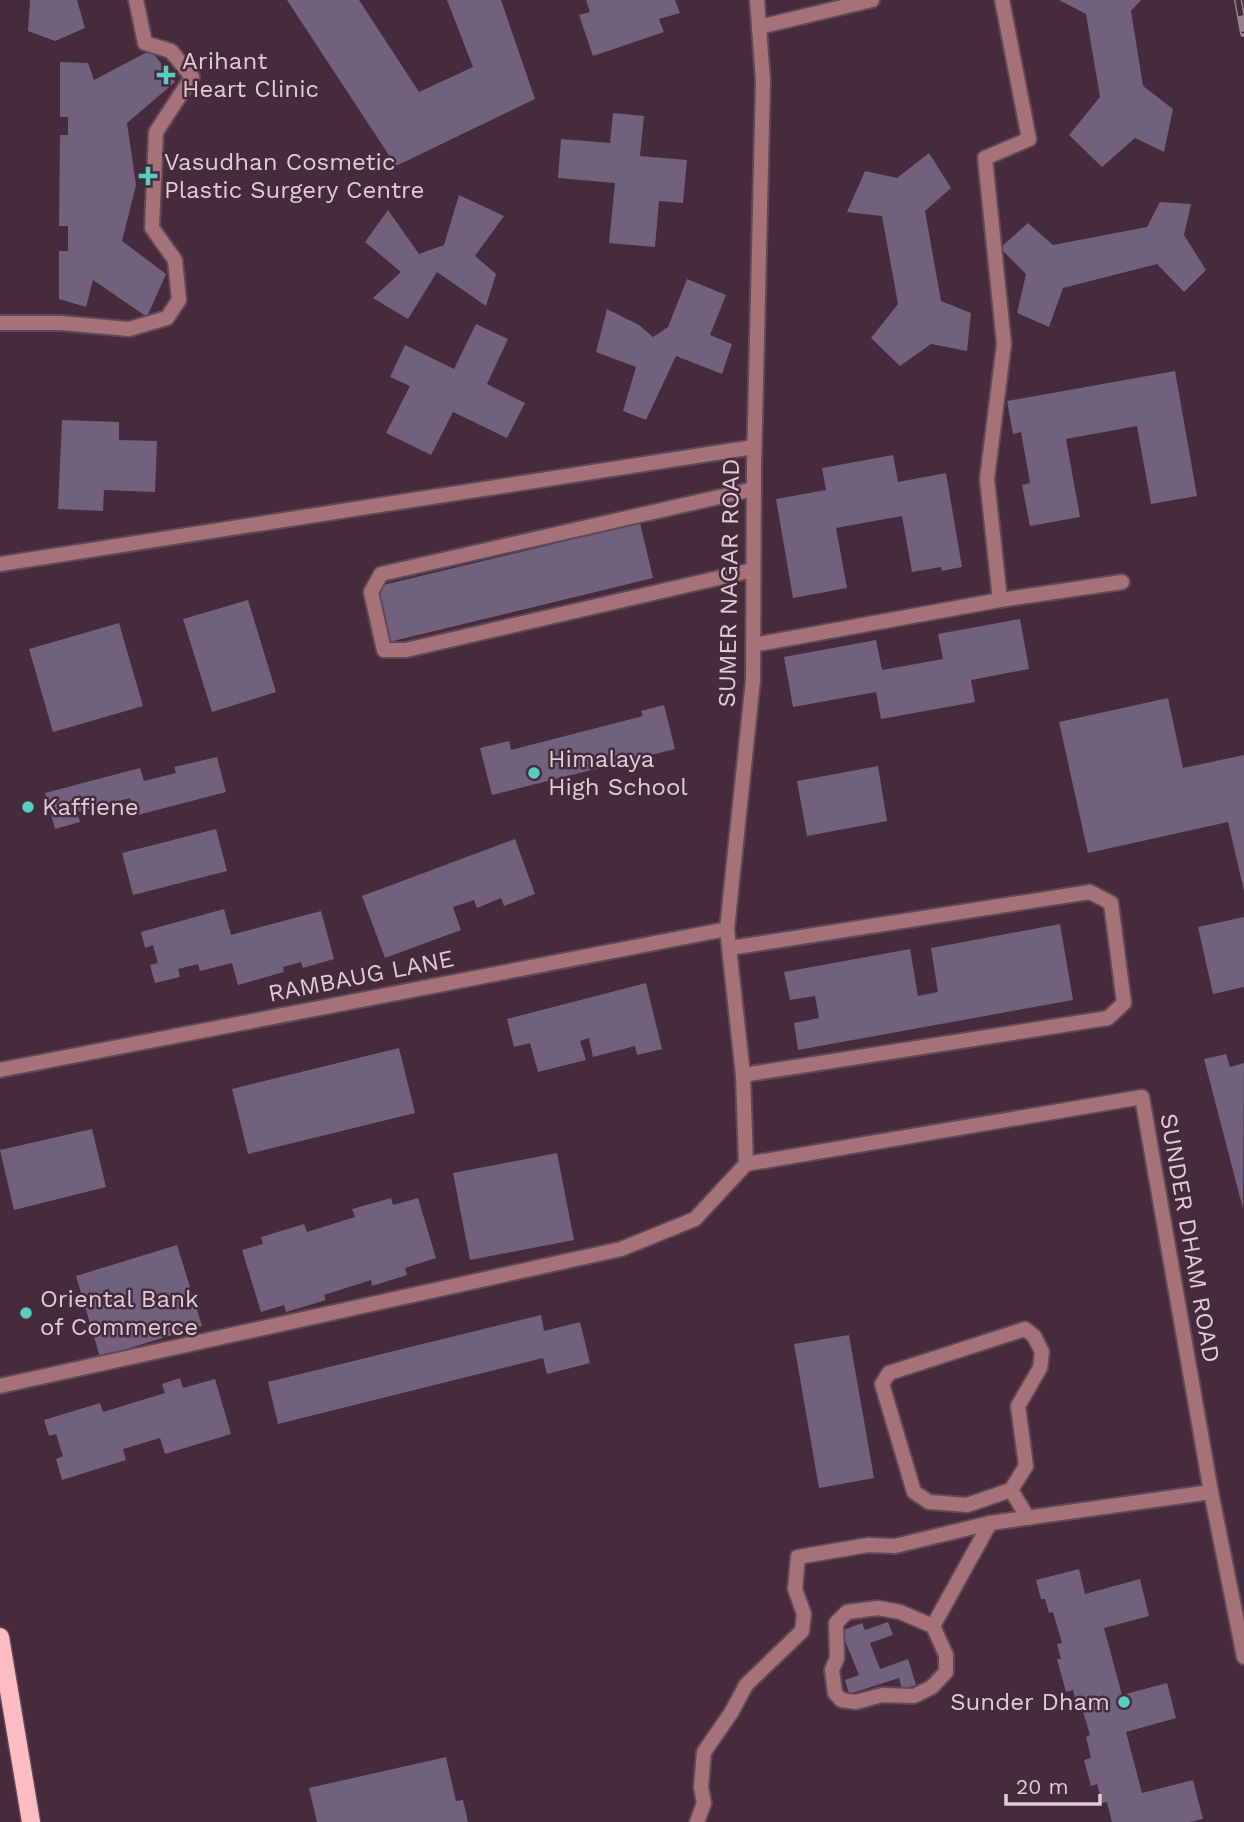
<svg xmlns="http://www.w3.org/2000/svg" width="1244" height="1822" font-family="'Work Sans',sans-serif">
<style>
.building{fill:#71617d}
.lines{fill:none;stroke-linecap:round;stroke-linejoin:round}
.street-casing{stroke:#614858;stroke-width:18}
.primary-casing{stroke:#614858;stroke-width:21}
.street{stroke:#a57277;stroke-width:14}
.primary{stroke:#fbbdc2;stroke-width:18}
.rail-casing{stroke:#98828f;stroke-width:8}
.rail{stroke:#462b3c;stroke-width:5;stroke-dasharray:16;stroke-linecap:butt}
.poi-dot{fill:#57cec2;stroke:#462b3c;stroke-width:2.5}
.labels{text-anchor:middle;stroke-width:5;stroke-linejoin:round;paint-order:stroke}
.poi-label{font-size:24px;fill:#deccd6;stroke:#462b3c;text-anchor:start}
.street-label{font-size:24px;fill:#deccd6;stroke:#462b3c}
</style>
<rect width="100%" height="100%" fill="#462b3c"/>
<g class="building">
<polygon points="30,0 77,0 85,28 55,41 28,31"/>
<polygon points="287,0 359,0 419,92 473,67 447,0 501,0 535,99 396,166"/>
<polygon points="586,0 675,0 680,13 659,19 664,32 593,56 579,15 590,12"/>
<polygon points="1059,0 1141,0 1131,11 1143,86 1173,109 1164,152 1135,138 1102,167 1069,135 1100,97 1086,14"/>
<polygon points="151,50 175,82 127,123 136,185 122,241 166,274 147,317 93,280 86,307 59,299 59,251 68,251 68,226 59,226 60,135 68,135 68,117 60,117 60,62 88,63 94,80"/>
<polygon points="613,113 644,116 640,156 687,160 683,203 659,201 655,247 609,243 615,183 558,178 561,139 610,143"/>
<polygon points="929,153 951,188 925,211 941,301 971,313 967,351 931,344 900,366 871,338 898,304 882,216 847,212 865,171 897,178"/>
<polygon points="459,195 504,216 475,256 496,274 486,306 437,272 408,319 373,298 401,272 365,242 388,210 419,254 444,245"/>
<polygon points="1160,202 1191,204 1184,235 1206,270 1184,292 1157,264 1063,288 1049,327 1017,313 1026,274 1000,248 1028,223 1053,245 1147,227"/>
<polygon points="687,279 726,295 710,335 732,344 722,374 676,356 646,420 623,411 636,367 596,352 607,309 639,325 653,337 668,327"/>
<polygon points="476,324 508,339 487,384 525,403 507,438 453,412 431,455 386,433 410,386 390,377 405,345 454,369"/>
<polygon points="1175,371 1197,496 1151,504 1137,426 1066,439 1080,517 1030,526 1022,485 1030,483 1021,432 1013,434 1007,401"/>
<polygon points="62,420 119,422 119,440 157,441 155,492 104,490 103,511 58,509"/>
<polygon points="893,455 898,482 946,473 962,567 942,571 941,567 912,572 902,516 836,528 847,588 793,598 776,499 826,490 822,468"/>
<polygon points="640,523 653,578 389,642 375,587"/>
<polygon points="248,600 276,692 212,712 183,619"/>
<polygon points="1020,619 1029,669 971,680 975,702 881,719 876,692 793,707 784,657 876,640 882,670 943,659 938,634"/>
<polygon points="119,623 143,706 53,732 29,649"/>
<polygon points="1168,698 1183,768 1244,755 1244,891 1228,822 1088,853 1059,722"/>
<polygon points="664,705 675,749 492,795 480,748 509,741 511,750 643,716 641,711"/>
<polygon points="217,757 226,792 134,816 130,798 77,812 80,822 55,829 45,793 140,768 144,781 176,773 174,767"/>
<polygon points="878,766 887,821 807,836 797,781"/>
<polygon points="216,829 227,871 133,895 122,853"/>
<polygon points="515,839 535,894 504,906 501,898 477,908 474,900 453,907 461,930 385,958 362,896"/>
<polygon points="224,909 231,935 321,911 334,959 303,968 301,962 283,967 284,972 238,985 232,963 200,971 198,964 178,969 180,977 155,983 150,965 158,963 153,945 145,948 141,932"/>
<polygon points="1244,917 1244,987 1213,994 1198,927"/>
<polygon points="1060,924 1073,1000 798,1050 794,1023 819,1018 815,996 790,1000 784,972 910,949 918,996 938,992 931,948"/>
<polygon points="646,983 662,1049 637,1055 635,1046 593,1057 589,1038 580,1041 586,1060 538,1072 530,1043 514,1047 507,1019"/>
<polygon points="399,1048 415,1113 248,1154 232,1089"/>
<polygon points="1226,1054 1230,1067 1244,1063 1243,1209 1204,1059"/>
<polygon points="92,1129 106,1187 14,1210 0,1150"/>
<polygon points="557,1153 574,1240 470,1260 453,1173"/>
<polygon points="391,1198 393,1205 418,1198 436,1258 405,1268 407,1275 372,1286 371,1280 324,1295 326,1300 286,1312 284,1305 261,1312 242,1250 263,1244 261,1237 304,1224 307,1232 355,1217 352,1209"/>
<polygon points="177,1245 202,1326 100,1357 76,1276"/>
<polygon points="541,1315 544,1331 580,1322 590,1363 547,1374 543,1358 278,1424 268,1382"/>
<polygon points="849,1335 874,1478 819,1488 794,1344"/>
<polygon points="180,1378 183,1388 215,1379 231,1434 165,1454 160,1438 123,1449 126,1460 62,1480 56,1459 63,1456 56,1434 49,1436 44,1420 100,1403 103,1412 165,1393 162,1384"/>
<polygon points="1079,1569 1085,1594 1140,1579 1149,1616 1104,1628 1122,1695 1167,1683 1176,1718 1126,1732 1142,1793 1193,1780 1203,1819 1190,1822 1112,1822 1107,1802 1102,1803 1097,1784 1091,1786 1084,1760 1091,1758 1086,1737 1090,1735 1082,1708 1078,1710 1073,1690 1066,1692 1057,1659 1061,1659 1057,1644 1062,1643 1053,1612 1049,1613 1045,1599 1041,1599 1036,1580"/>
<polygon points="888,1622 893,1635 870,1643 880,1669 908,1659 916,1685 902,1689 899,1678 849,1694 845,1680 859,1675 841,1631 862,1623 865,1630"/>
<polygon points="446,1757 456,1801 463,1800 468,1822 317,1822 309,1788"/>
</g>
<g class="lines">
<defs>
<g id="street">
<polyline points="759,27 872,0"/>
<polyline points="0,323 61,323 129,329 167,318 179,300 175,260 152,228 156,132 192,77 171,51 145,43 136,0"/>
<polyline points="0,564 754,447"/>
<polyline points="753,570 406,650 384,650 371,592 381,574 754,489"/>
<polyline points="1000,600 987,479 1004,344 985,158 1029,139 1002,0"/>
<polyline points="753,645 1000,600 1122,582"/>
<polyline points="730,948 1090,892 1111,903 1124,1003 1108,1018 743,1075"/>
<polyline points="0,1070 727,929"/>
<polyline points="746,1164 743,1075 727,929 753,680 754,466 763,81 757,0"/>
<polyline points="746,1164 1142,1097 1211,1492 1244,1657"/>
<polyline points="0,1386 621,1249 695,1219 746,1164"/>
<polyline points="1011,1490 1026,1466 1018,1406 1040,1368 1042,1352 1034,1336 1025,1329 889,1373 882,1384 914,1492 929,1502 967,1505 1011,1490 1028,1518"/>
<polyline points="933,1626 900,1612 878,1608 847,1612 836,1623 837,1658 832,1670 835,1693 841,1700 856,1702 882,1695 914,1696 932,1687 946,1672 946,1655 933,1626 990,1523"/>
<polyline points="697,1822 704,1803 701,1787 704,1752 731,1713 746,1685 802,1631 804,1614 795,1589 798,1557 868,1545 895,1546 990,1523 1211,1492"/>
</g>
<polyline id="primary" points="0,1637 31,1822"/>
</defs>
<use href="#street" class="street-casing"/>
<use href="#primary" class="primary-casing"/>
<use href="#street" class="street"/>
<use href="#primary" class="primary"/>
<defs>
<polyline id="rail" points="1238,0 1244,33"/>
</defs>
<use href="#rail" class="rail-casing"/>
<use href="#rail" class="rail"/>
</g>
<g class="poi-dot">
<path d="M162.5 64.5h7v7h7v7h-7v7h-7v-7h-7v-7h7z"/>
<path d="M144.5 165.5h7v7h7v7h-7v7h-7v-7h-7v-7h7z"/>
<circle cx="534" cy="773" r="7"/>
<circle cx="28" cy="807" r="7"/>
<circle cx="26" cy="1313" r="7"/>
<circle cx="1124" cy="1702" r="7"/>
</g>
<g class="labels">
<g class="poi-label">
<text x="182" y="69">Arihant<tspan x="182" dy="28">Heart Clinic</tspan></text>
<text x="164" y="170">Vasudhan Cosmetic<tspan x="164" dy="28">Plastic Surgery Centre</tspan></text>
<text x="548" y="767">Himalaya<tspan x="548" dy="28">High School</tspan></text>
<text x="42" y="815">Kaffiene</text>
<text x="40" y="1307">Oriental Bank<tspan x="40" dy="28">of Commerce</tspan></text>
<text x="1110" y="1710" text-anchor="end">Sunder Dham</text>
</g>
<g class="street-label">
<text transform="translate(729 583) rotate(-89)" y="8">SUMER NAGAR ROAD</text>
<text transform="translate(361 976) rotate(-11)" y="8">RAMBAUG LANE</text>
<text transform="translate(1190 1238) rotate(80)" y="8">SUNDER DHAM ROAD</text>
</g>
</g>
<path d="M1006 1794v10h94v-10" fill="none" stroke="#deccd6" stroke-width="3.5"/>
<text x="1016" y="1794" font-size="21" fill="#deccd6" stroke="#462b3c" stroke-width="5" paint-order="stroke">20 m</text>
</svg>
